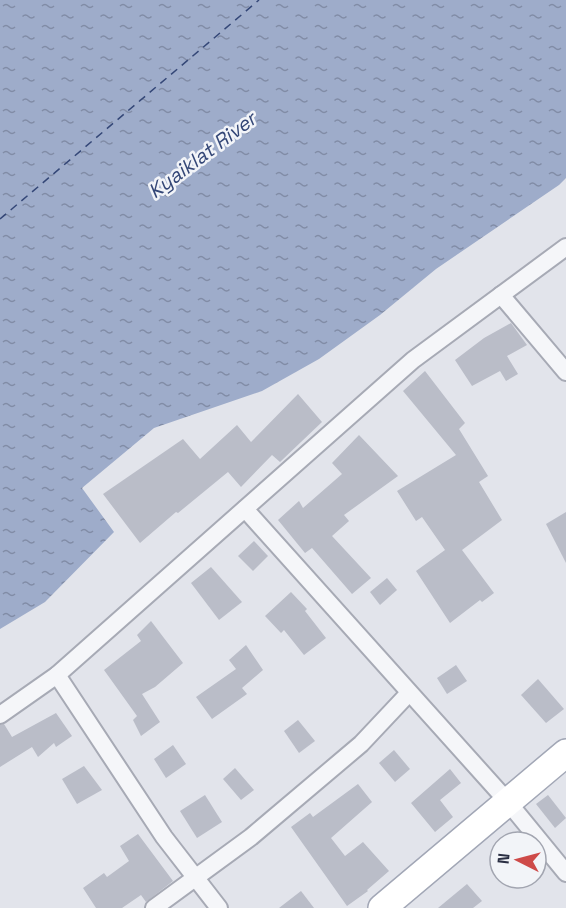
<svg xmlns="http://www.w3.org/2000/svg" width="566" height="908" font-family="'Space Grotesk',sans-serif">
<style>
.water{fill:url(#water-ripples)}
.lines{fill:none;stroke-linecap:round;stroke-linejoin:round}
.ferry{stroke:#344777;stroke-width:1.5;stroke-dasharray:8 6;stroke-linecap:butt}
.building{fill:#babdc8}
.street-casing{stroke:#a7aab5;stroke-width:20}
.primary-casing{stroke:#a2a7b6;stroke-width:30}
.street{stroke:#f5f6f9;stroke-width:16}
.primary{stroke:#fff;stroke-width:27}
.labels{text-anchor:middle;stroke-width:5;stroke-linejoin:round;paint-order:stroke}
.water-label{font-size:20px;font-style:italic;fill:#344777;stroke:#f2f4f8}
</style>
<defs>
<pattern id="water-ripples" width="26" height="14" patternUnits="userSpaceOnUse" patternTransform="scale(1.5)"><rect width="26" height="14" fill="#9eacca"/><path d="M2 4q2-2 4 0t4 0M15 11q2-2 4 0t4 0" fill="none" stroke="#818ca6"/></pattern>
</defs>
<rect width="100%" height="100%" fill="#e2e4eb"/>
<polygon class="water" points="0,0 566,0 566,178 559,185 436,269 380,315 319,359 262,391 154,428 82,488 114,532 45,602 0,629"/>
<g class="lines">
<polyline class="ferry" points="0,219 259,0"/>
</g>
<g class="building">
<polygon points="511,323 527,345 507,356 518,374 506,381 500,371 472,386 455,360 484,338"/>
<polygon points="425,371 465,423 459,429 488,476 479,482 502,520 462,550 494,593 482,602 480,600 450,623 416,571 445,550 422,517 416,521 397,491 456,455 403,391"/>
<polygon points="298,394 322,422 280,462 272,455 241,487 228,472 178,513 176,512 140,543 103,494 183,439 200,459 237,425 251,442"/>
<polygon points="359,435 398,476 344,515 349,521 332,536 371,578 352,594 312,548 305,553 278,520 299,501 303,508 342,474 332,463"/>
<polygon points="566,512 566,563 546,524"/>
<polygon points="254,541 268,556 253,571 238,556"/>
<polygon points="211,567 242,602 219,620 191,583"/>
<polygon points="387,578 397,590 380,605 370,592"/>
<polygon points="291,592 307,609 305,611 326,638 304,655 284,630 281,633 265,616"/>
<polygon points="151,621 183,663 155,687 142,694 160,722 141,736 133,720 137,716 104,670 141,641 137,635"/>
<polygon points="246,645 263,670 242,688 247,694 212,719 196,697 236,669 229,660"/>
<polygon points="456,665 467,681 447,694 437,678"/>
<polygon points="538,679 564,709 546,723 521,695"/>
<polygon points="56,713 72,736 56,747 54,743 38,757 32,747 0,767 0,725 4,724 12,737"/>
<polygon points="298,720 315,741 299,753 284,731"/>
<polygon points="173,745 186,764 166,778 154,759"/>
<polygon points="394,750 410,769 395,782 379,763"/>
<polygon points="84,766 102,790 77,804 62,779"/>
<polygon points="235,768 254,790 241,800 223,779"/>
<polygon points="450,769 461,783 440,800 453,817 435,832 411,803"/>
<polygon points="358,784 372,802 331,838 345,856 363,842 389,871 367,890 368,891 347,906 291,827 310,813 313,817"/>
<polygon points="205,795 222,822 197,838 180,811"/>
<polygon points="548,795 566,818 555,828 536,804"/>
<polygon points="138,834 173,881 146,902 141,895 122,908 96,908 83,888 104,873 107,877 129,861 120,846"/>
<polygon points="467,884 482,901 473,908 438,908"/>
<polygon points="301,891 314,908 279,908"/>
</g>
<g class="lines">
<defs>
<g id="street">
<polyline points="501,295 566,372"/>
<polyline points="245,509 508,802 566,873"/>
<polyline points="57,675 164,837 219,908"/>
<polyline points="0,715 57,675 413,360 566,247"/>
<polyline points="154,908 251,837 361,744 409,693"/>
</g>
<polyline id="primary" points="382,908 566,753"/>
</defs>
<use href="#street" class="street-casing"/>
<use href="#primary" class="primary-casing"/>
<use href="#street" class="street"/>
<use href="#primary" class="primary"/>
</g>
<g class="labels">
<g class="water-label">
<text transform="translate(202 155) rotate(-37)" y="7">Kyaiklat River</text>
</g>
</g>
<g transform="translate(518 860) rotate(276)"><circle r="28" fill="#f2f4f8" stroke="#a2a5b0" stroke-width="1.5"/>
<path d="M0-4.5L10 22L0 15L-10 22Z" fill="#ce4a49"/>
<text y="-9" font-size="16" font-weight="bold" text-anchor="middle" fill="#2a2f43">N</text>
</g>
</svg>
